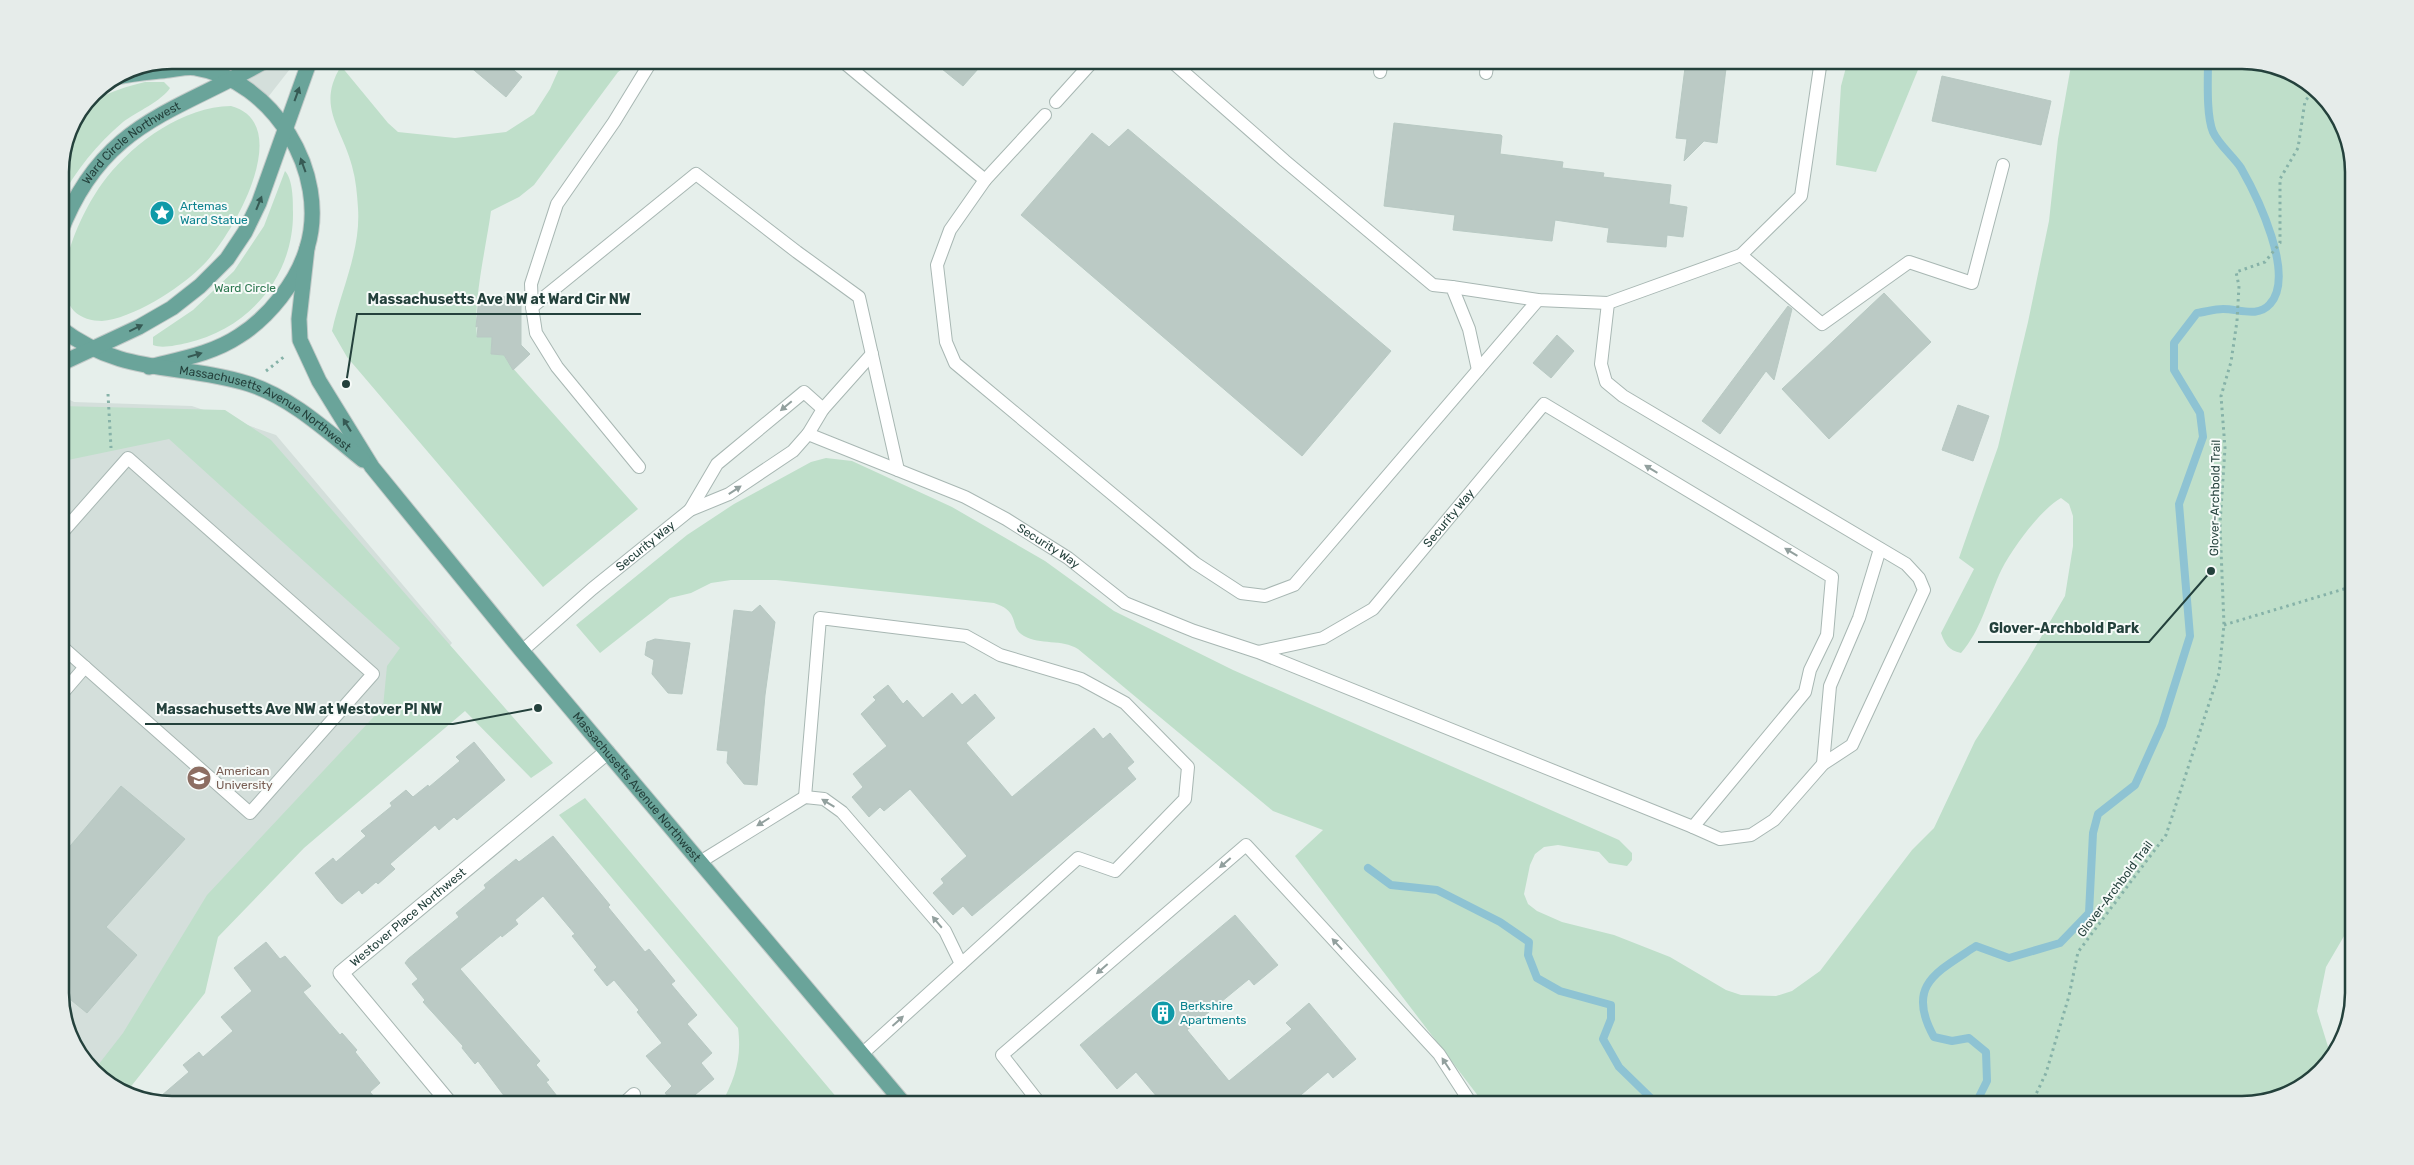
<svg xmlns="http://www.w3.org/2000/svg" width="2414" height="1165" font-family="Rubik,sans-serif">
<style>
.built{fill:#d4dfdb}
.green{fill:#bfdfca}
.lines{fill:none;stroke-linecap:round;stroke-linejoin:round}
.stream{stroke:#8ec3d3;stroke-width:8}
.building{fill:#bbcac5;stroke:#b8c9c3}
.service-casing{stroke:#a8b7b3;stroke-width:14}
.minor-casing{stroke:#a8b7b3;stroke-width:17}
.primary-casing{stroke:#c2cac8;stroke-width:17}
.path{stroke:#86b2a8;stroke-width:3;stroke-dasharray:2.5 4;stroke-linecap:butt}
.service{stroke:#fff;stroke-width:12}
.minor{stroke:#fff;stroke-width:15}
.primary{stroke:#6aa49a;stroke-width:15}
.oneway{fill:#365a54}
.oneway2{fill:#92a09e}
.labels{text-anchor:middle;stroke-width:4;stroke-linejoin:round;paint-order:stroke}
.street-label{font-size:12px;fill:#24413c;stroke:#f7fbf9}
.culture-label{font-size:12px;fill:#0d838f;stroke:#f7fbf9;text-anchor:start}
.park-label{font-size:12px;fill:#2e7951;stroke:#f7fbf9}
.education-label{font-size:12px;fill:#785e54;stroke:#f7fbf9;text-anchor:start}
.rim{fill:none;stroke:#24413c;stroke-width:2.5}
.leader{fill:none;stroke:#24413c;stroke-width:2}
.callout-dot{fill:#24413c;stroke:#f7fbf9;stroke-width:2}
.callout-label{font-size:14px;text-anchor:middle;font-weight:bold;fill:#24413c;stroke:#f7fbf9;stroke-width:4;stroke-linejoin:round;paint-order:stroke}
</style>
<rect width="100%" height="100%" fill="#e6efeb"/>
<g class="built">
<polygon points="172,60 297,60 265,101 219,75 129,68"/>
<polygon points="60,395 74,402 192,406 276,435 452,643 224,912 108,1080 79,1056 60,1001"/>
</g>
<g class="green">
<path d="M 563,60 L 630,60 L 628,65 L 618,72 L 534,185 L 519,197 L 491,211 C 486,248 473,300 477,337 L 492,337 L 491,354 L 504,355 L 511,366 L 638,509 L 543,587 L 347,357 L 332,331 C 341,290 361,250 358,208 C 357,194 356,180 352,166 C 342,127 316,107 341,66 L 388,123 L 398,132 L 455,138 L 506,132 L 534,114 L 550,89 Z"/>
<polygon points="1848,60 1922,60 1876,172 1836,165 1841,86"/>
<path d="M 2072,60 L 2242,60 L 2285,69 L 2335,109 L 2354,164 L 2354,919 L 2326,967 L 2317,1011 L 2330,1053 L 2327,1058 L 2317,1061 L 2304,1086 L 2243,1105 L 1485,1105 L 1295,856 L 1323,830 L 1273,811 L 1078,649 C 1062,639 1040,645 1024,636 C 1008,627 1022,612 994,603 L 776,580 L 731,580 L 711,583 L 691,593 L 670,598 L 600,653 L 576,625 L 687,535 L 734,504 L 811,462 L 826,458 L 852,461 L 952,507 L 1045,561 L 1114,611 L 1233,670 L 1619,840 L 1632,853 L 1632,860 L 1627,866 L 1609,863 L 1599,852 L 1558,845 L 1544,847 L 1535,854 L 1530,865 L 1524,894 L 1528,904 L 1537,911 L 1562,922 L 1614,935 L 1670,957 L 1726,990 L 1741,995 L 1776,996 L 1792,991 L 1820,971 L 1912,850 L 1934,828 L 1975,741 L 2027,661 L 2065,596 L 2073,546 L 2073,516 L 2069,504 L 2061,498 C 2040,510 2009,552 1999,575 C 1987,602 1981,630 1961,653 C 1948,650 1945,644 1941,633 L 1974,569 L 1959,558 L 1998,447 L 2028,322 L 2049,221 L 2058,139 Z"/>
<path d="M 145,82 L 164,82 L 170,88 C 163,100 135,113 123,122 C 97,144 76,170 60,200 C 60,127 70,100 145,82 Z"/>
<path d="M 231,106 C 298,124 230,241 200,268 C 179,289 131,319 102,321 C 92,321 81,318 74,311 C 46,281 85,204 107,177 C 136,141 183,107 231,106 Z"/>
<path d="M 285,171 C 293,180 293,200 293,212 C 294,276 249,329 187,343 C 177,345 162,349 153,345 L 153,337 L 193,310 L 234,271 L 264,226 Z"/>
<polygon points="60,406 225,410 271,440 553,763 531,778 465,711 304,848 218,937 205,993 125,1094 95,1069 123,1033 207,895 383,707 387,666 400,648 169,439 68,460 60,469"/>
<path d="M 585,798 L 843,1105 L 721,1105 C 735,1078 742,1059 738,1028 L 559,815 Z"/>
</g>
<g class="lines">
<g class="stream">
<polyline points="1368,868 1391,885 1437,890 1500,922 1529,942 1528,955 1537,978 1560,991 1611,1005 1611,1019 1603,1039 1619,1067 1658,1105"/>
<path d="M 1975,1105 L 1987,1081 L 1986,1052 L 1969,1038 L 1952,1041 L 1934,1037 C 1905,985 1937,972 1976,946 L 2009,958 L 2060,943 L 2089,913 L 2093,833 L 2098,814 L 2135,785 L 2162,725 L 2190,636 L 2179,504 L 2203,437 L 2200,413 L 2174,370 L 2174,343 L 2197,313 C 2205,312 2215,309 2223,309 C 2239,309 2258,318 2270,304 C 2296,275 2257,196 2241,168 C 2233,156 2219,145 2213,132 C 2206,115 2208,79 2208,60"/>
</g>
</g>
<g class="building">
<polygon points="462,60 502,60 522,77 506,97"/>
<polygon points="931,60 986,60 963,86"/>
<polygon points="1686,60 1727,60 1717,143 1704,141 1684,161 1687,139 1676,138"/>
<polygon points="1942,76 2051,101 2041,145 1932,121"/>
<polygon points="1394,123 1501,135 1502,136 1500,154 1563,162 1562,168 1604,173 1603,177 1671,185 1669,204 1687,207 1683,237 1667,235 1666,247 1607,242 1609,228 1555,220 1552,241 1453,230 1455,215 1384,206"/>
<polygon points="1128,129 1391,351 1302,456 1021,215 1092,133 1109,147"/>
<polygon points="1884,293 1931,342 1829,439 1782,389"/>
<polygon points="479,296 521,297 521,345 530,354 513,370 504,355 491,354 492,337 477,337 478,326 476,327"/>
<polygon points="1788,306 1792,309 1774,380 1766,371 1720,434 1702,421"/>
<polygon points="1557,335 1574,351 1551,378 1533,363"/>
<polygon points="1958,405 1989,416 1973,461 1942,450"/>
<polygon points="760,605 775,622 765,695 757,785 744,784 727,763 728,751 717,750 734,610 752,612"/>
<polygon points="655,639 690,643 682,694 668,693 652,674 654,660 645,655 647,642"/>
<polygon points="888,685 903,704 907,700 923,718 952,693 962,705 975,694 995,718 966,743 1012,797 1094,728 1103,739 1110,733 1134,762 1127,768 1136,779 972,916 963,906 953,915 933,893 944,883 941,879 967,856 910,789 884,811 880,807 869,817 852,797 863,787 853,774 887,746 861,714 876,700 873,697"/>
<polygon points="474,742 505,780 457,820 454,817 439,830 435,825 390,864 395,869 378,884 376,882 362,894 359,890 342,904 337,900 315,873 333,858 336,862 366,836 361,831 392,806 390,803 406,790 413,797 428,785 429,787 460,761 456,757"/>
<polygon points="121,786 185,839 106,927 137,955 87,1013 60,991 60,858"/>
<polygon points="553,836 610,905 608,907 645,952 649,949 675,981 671,984 697,1015 687,1024 712,1053 701,1063 714,1079 683,1105 675,1105 665,1093 672,1086 646,1056 662,1043 637,1012 639,1010 614,980 607,986 594,970 597,967 572,936 575,934 543,896 515,920 518,924 502,937 501,935 460,969 540,1061 536,1065 549,1080 546,1082 564,1105 511,1105 478,1061 475,1064 462,1048 463,1046 423,1002 425,1000 412,984 418,979 405,963 408,959 459,917 456,913 486,888 484,885 516,859 519,862"/>
<polygon points="1235,915 1278,965 1254,985 1249,979 1187,1030 1229,1081 1292,1029 1286,1023 1309,1003 1356,1059 1333,1078 1328,1072 1289,1105 1164,1105 1136,1072 1117,1089 1080,1045"/>
<polygon points="266,942 280,959 285,956 311,986 303,992 340,1035 342,1033 357,1050 355,1052 380,1083 370,1092 381,1105 172,1105 154,1102 189,1072 183,1065 199,1052 203,1057 233,1031 221,1017 252,991 234,968"/>
</g>
<g class="lines">
<defs>
<g id="service">
<polyline points="841,60 985,180"/>
<polyline points="1170,60 1285,161 1433,285 1452,287 1469,329 1478,370"/>
<polyline points="1380,72 1382,60"/>
<polyline points="1486,73 1488,60"/>
<polyline points="1056,102 1094,60"/>
<polyline points="1045,115 985,180 950,230 937,265 946,342 955,363 1195,563 1241,593 1265,596 1294,585 1538,300"/>
<polyline points="1741,255 1822,324 1909,262 1972,283 2003,165"/>
<polyline points="1452,287 1538,300 1608,303 1741,255 1801,196 1821,60"/>
<polyline points="1608,303 1601,364 1606,382 1623,396 1906,564 1919,578 1924,590 1852,745 1823,764 1774,820 1751,835 1720,839 1693,827"/>
<polyline points="532,307 696,174 797,252 859,297 898,470"/>
<path id="s1" d="M 808,434 L 965,497 L 1006,519 L 1068,558 L 1125,603 L 1194,631 L 1258,652 L 1323,638 L 1373,609 L 1544,404 L 1832,577 L 1827,635 L 1810,670 L 1805,692 L 1693,827 L 1258,652"/>
<polyline points="639,467 557,367 536,333 532,307 531,284 557,204 614,122 652,60"/>
<polyline points="690,510 717,464 804,392 823,409"/>
<polyline points="60,535 128,458 373,674 250,813 60,645"/>
<path id="s2" d="M 522,651 L 592,589 L 690,510 L 729,494 L 793,451 L 808,434 L 823,409 L 872,354"/>
<polyline points="60,696 85,667"/>
<polyline points="1823,764 1830,686 1859,618 1880,549"/>
<polyline points="805,797 820,618 966,636 1000,655 1081,679 1125,703 1188,767 1185,799 1115,871 1078,858 862,1054"/>
<polyline points="700,862 805,797 824,799 842,812 945,931 961,964"/>
<polyline points="622,1105 634,1094"/>
<polyline points="1041,1105 1002,1055 1246,845 1439,1054 1472,1105"/>
</g>
<g id="minor">
<path id="s3" d="M 451,1105 L 341,973 L 607,752"/>
</g>
<g id="primary">
<path d="M 117,77 C 134,73 152,72 169,70 C 178,69 188,66 196,68 C 273,80 330,173 307,248 C 297,282 269,317 239,336 C 212,354 180,359 149,367"/>
<path id="s4" d="M 60,233 C 102,122 175,113 267,60"/>
<path id="s5" d="M 307,248 L 299,319 L 300,340 L 319,381 L 372,467 L 522,651 L 905,1105"/>
<path id="s6" d="M 60,328 C 124,377 179,362 249,384 C 292,398 328,432 363,460"/>
<polyline points="60,364 139,327 172,308 200,286 227,259 245,232 259,203 310,60"/>
</g>
</defs>
<use href="#service" class="service-casing"/>
<use href="#minor" class="minor-casing"/>
<use href="#primary" class="primary-casing"/>
<g class="path">
<polyline points="266,371 285,356"/>
<polyline points="108,394 111,448"/>
<polyline points="2224,625 2354,586"/>
<polyline points="2031,1105 2046,1073 2069,996 2078,952 2166,835 2219,673 2224,625 2220,524 2225,448 2221,396 2231,362 2237,321 2239,286 2236,272 2265,262 2280,243 2280,179 2298,148 2305,101 2313,92"/>
</g>
<use href="#service" class="service"/>
<use href="#minor" class="minor"/>
<use href="#primary" class="primary"/>
</g>
<defs><path id="oneway-solid" d="M-6-.8H1V-3.2L6.5 0L1 3.2V.8H-6Z" transform="scale(1.25)"/></defs>
<g class="oneway">
<use href="#oneway-solid" transform="translate(297 94) rotate(-70)"/>
<use href="#oneway-solid" transform="translate(303 165) rotate(-110)"/>
<use href="#oneway-solid" transform="translate(259 203) rotate(-68)"/>
<use href="#oneway-solid" transform="translate(136 328) rotate(-26)"/>
<use href="#oneway-solid" transform="translate(195 355) rotate(-16)"/>
<use href="#oneway-solid" transform="translate(347 425) rotate(-122)"/>
</g>
<g class="oneway2">
<use href="#oneway-solid" transform="translate(786 406) rotate(140)"/>
<use href="#oneway-solid" transform="translate(1651 469) rotate(-149)"/>
<use href="#oneway-solid" transform="translate(735 490) rotate(-33)"/>
<use href="#oneway-solid" transform="translate(1791 552) rotate(-149)"/>
<use href="#oneway-solid" transform="translate(828 803) rotate(-149)"/>
<use href="#oneway-solid" transform="translate(763 822) rotate(148)"/>
<use href="#oneway-solid" transform="translate(1225 863) rotate(139)"/>
<use href="#oneway-solid" transform="translate(937 922) rotate(-130)"/>
<use href="#oneway-solid" transform="translate(1337 944) rotate(-133)"/>
<use href="#oneway-solid" transform="translate(1102 969) rotate(139)"/>
<use href="#oneway-solid" transform="translate(898 1021) rotate(-42)"/>
<use href="#oneway-solid" transform="translate(1446 1064) rotate(-123)"/>
</g>
<defs>
<symbol id="sight-disc" viewBox="-11 -11 22 22"><circle r="9.5" fill="#0f9aa8" stroke="#f7fbf9"/><path d="M0-6L1.8-2.2L6-1.7L2.9 1.2L3.7 5.4L0 3.3L-3.7 5.4L-2.9 1.2L-6-1.7L-1.8-2.2Z" fill="#fff"/></symbol>
<symbol id="university-disc" viewBox="-11 -11 22 22"><circle r="9.5" fill="#8d6e63" stroke="#f7fbf9"/><path d="M0-5L7-2L0 1L-7-2ZM-4 1L0 2.5L4 1V4Q0 6-4 4Z" fill="#fff"/></symbol>
<symbol id="building-disc" viewBox="-11 -11 22 22"><circle r="9.5" fill="#0f9aa8" stroke="#f7fbf9"/><path d="M-4-6H4V6H1V3H-1V6H-4ZM-2.5-4.3h1.7v1.8h-1.7ZM.8-4.3h1.7v1.8H.8ZM-2.5-1h1.7V.8h-1.7ZM.8-1h1.7V.8H.8Z" fill="#fff"/></symbol>
</defs>
<g fill-rule="evenodd">
<use href="#sight-disc" x="148" y="199" width="28" height="28"/>
<use href="#university-disc" x="185" y="764" width="28" height="28"/>
<use href="#building-disc" x="1149" y="999" width="28" height="28"/>
</g>
<g class="labels">
<g class="street-label">
<text dy="4" stroke="none"><textPath href="#s4" startOffset="118">Ward Circle Northwest</textPath></text>
<text dy="4" stroke="none"><textPath href="#s6" startOffset="224">Massachusetts Avenue Northwest</textPath></text>
<text transform="translate(2215 498) rotate(-89)" y="4">Glover-Archbold Trail</text>
<text dy="4" stroke="none"><textPath href="#s1" startOffset="746">Security Way</textPath></text>
<text dy="4" stroke="none"><textPath href="#s2" startOffset="162">Security Way</textPath></text>
<text dy="4" stroke="none"><textPath href="#s1" startOffset="266">Security Way</textPath></text>
<text dy="4" stroke="none"><textPath href="#s5" startOffset="654">Massachusetts Avenue Northwest</textPath></text>
<text transform="translate(2115 889) rotate(-53)" y="4">Glover-Archbold Trail</text>
<text dy="4" stroke="none"><textPath href="#s3" startOffset="259">Westover Place Northwest</textPath></text>
</g>
<g class="culture-label">
<text x="180" y="210">Artemas<tspan x="180" dy="14">Ward Statue</tspan></text>
<text x="1180" y="1010">Berkshire<tspan x="1180" dy="14">Apartments</tspan></text>
</g>
<g class="park-label">
<text x="245" y="292">Ward Circle</text>
</g>
<g class="education-label">
<text x="216" y="775">American<tspan x="216" dy="14">University</tspan></text>
</g>
</g>
<path d="M0 0H2414V1165H0ZM172 69H2242A103 103 0 0 1 2345 172V993A103 103 0 0 1 2242 1096H172A103 103 0 0 1 69 993V172A103 103 0 0 1 172 69Z" fill="#e6ecea" fill-rule="evenodd"/>
<path class="rim" d="M172 69H2242A103 103 0 0 1 2345 172V993A103 103 0 0 1 2242 1096H172A103 103 0 0 1 69 993V172A103 103 0 0 1 172 69Z"/>
<path class="leader" d="M346 384L357 314H641M2211 571L2149 642H1978M538 708L453 724H145"/>
<g class="callout-dot">
<circle cx="346" cy="384" r="5"/>
<circle cx="2211" cy="571" r="5"/>
<circle cx="538" cy="708" r="5"/>
</g>
<g class="callout-label">
<text x="499" y="304">Massachusetts Ave NW at Ward Cir NW</text>
<text x="2064" y="633">Glover-Archbold Park</text>
<text x="299" y="714">Massachusetts Ave NW at Westover Pl NW</text>
</g>
</svg>
